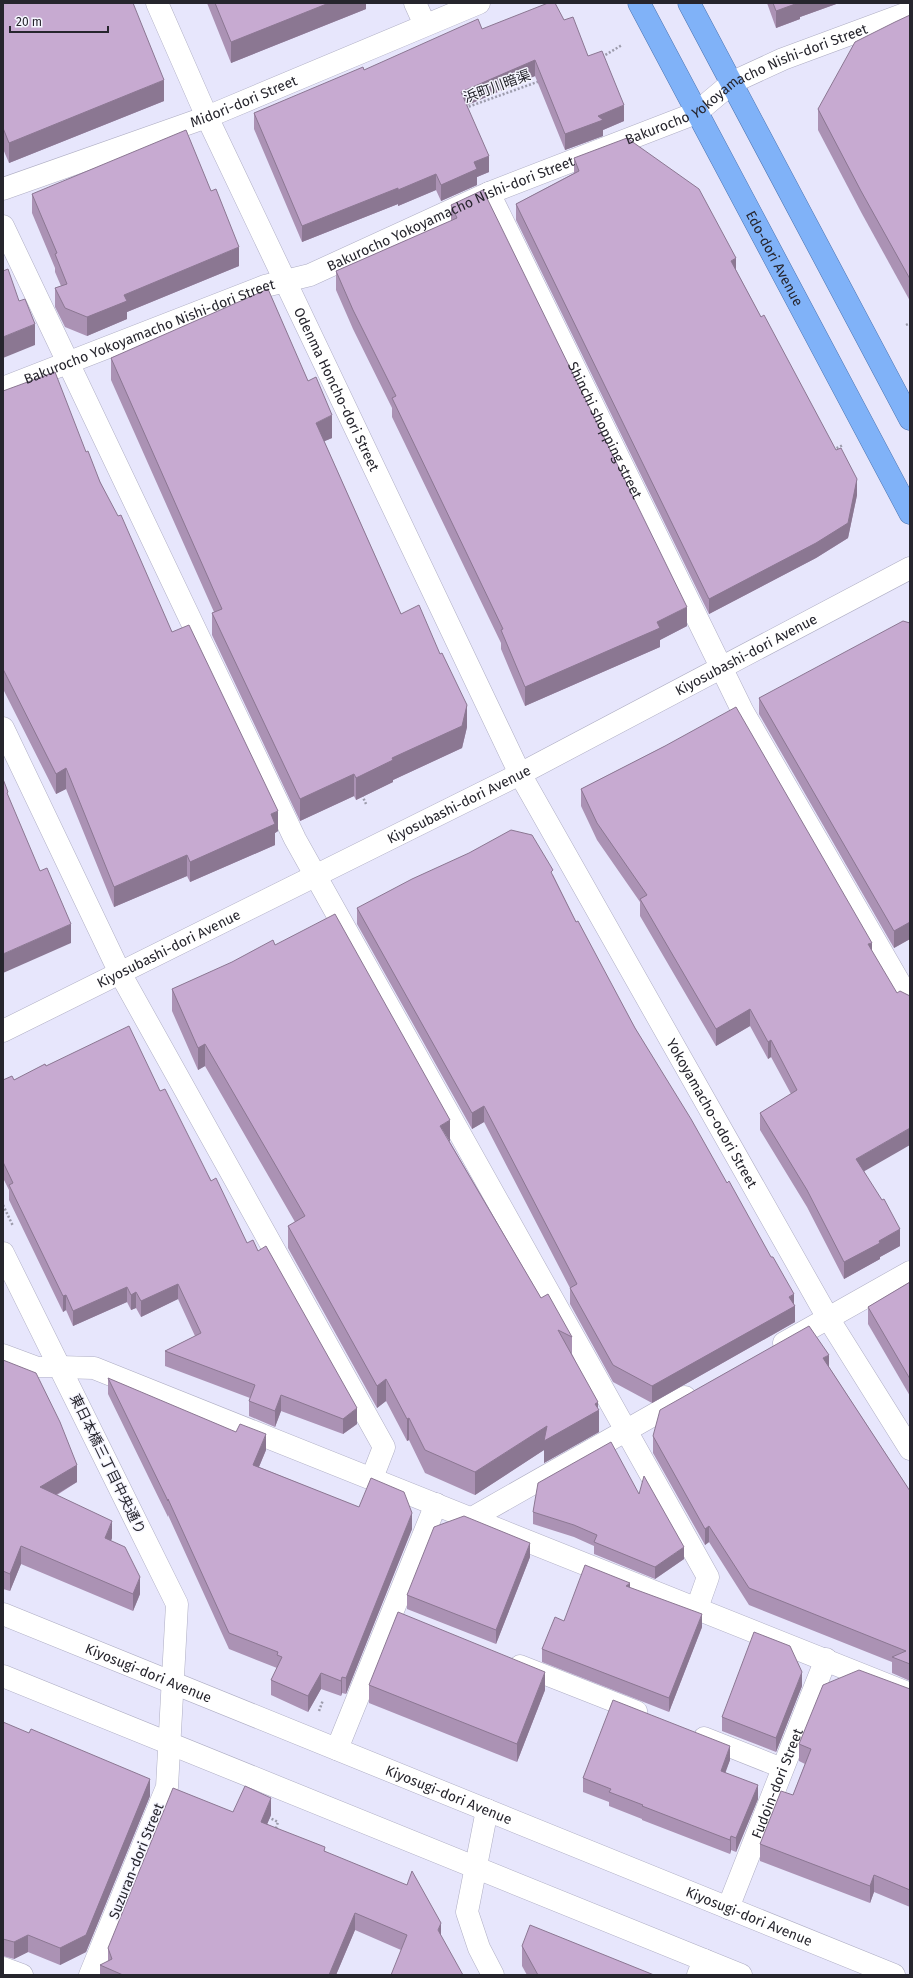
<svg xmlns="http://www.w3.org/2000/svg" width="913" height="1978" font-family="'Fira Sans','Noto Sans JP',sans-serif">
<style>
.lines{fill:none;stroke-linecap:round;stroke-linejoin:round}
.service-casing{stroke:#afaec4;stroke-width:21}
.minor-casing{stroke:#afaec4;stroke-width:23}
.tertiary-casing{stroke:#afaec4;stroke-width:23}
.trunk-casing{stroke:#4c74b0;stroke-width:23}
.path{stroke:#9c9bab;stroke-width:2.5;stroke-dasharray:2 2;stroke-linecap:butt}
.service{stroke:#fff;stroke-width:20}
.minor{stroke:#fff;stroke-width:22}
.tertiary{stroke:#fff;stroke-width:22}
.trunk{stroke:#80b2f8;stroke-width:22}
.wall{fill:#ab92b4}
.shaded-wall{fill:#8b7792}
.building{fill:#c7aad1;stroke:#8b7792}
.labels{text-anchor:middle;stroke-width:3;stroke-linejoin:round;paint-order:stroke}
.street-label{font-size:14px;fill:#26252d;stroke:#f5f5fe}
</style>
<rect width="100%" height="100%" fill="#e7e6fc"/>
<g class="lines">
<defs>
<g id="service">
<polyline points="3,1354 38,1367 60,1367"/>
<polyline points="520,1665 637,1711"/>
<polyline points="704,1737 782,1768"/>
</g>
<g id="minor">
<path id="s1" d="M 157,3 L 207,117 L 520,774 L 828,1318 L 910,1449"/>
<polyline points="415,3 425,25"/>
<path id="s2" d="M 3,189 L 207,117 L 479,3"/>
<path id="s3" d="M 489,193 L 743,712 L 910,1001"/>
<polyline points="3,226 295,839 708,1577 697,1608"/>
<path id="s4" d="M 3,388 L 265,286 L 310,275 L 489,193 L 696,113 L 733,82 L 783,59 L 910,12"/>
<polyline points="3,728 120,973 384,1447 372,1478"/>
<polyline points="3,1253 177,1604 167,1787 90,1975"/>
<polyline points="784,1343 910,1272"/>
<polyline points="60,1367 94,1368 910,1694"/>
<polyline points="472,1518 685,1397"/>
<polyline points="337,1749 436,1504"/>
<polyline points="487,1810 467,1912 479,1948 493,1975"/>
<path id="s5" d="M 728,1908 L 826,1659"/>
<polyline points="3,1968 22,1975"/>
<polyline points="698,1975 704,1960"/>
</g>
<g id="tertiary">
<path id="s6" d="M 3,1031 L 520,774 L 910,568"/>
<path id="s7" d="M 3,1614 L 894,1975"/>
<polyline points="3,1676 741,1975"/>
</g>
<g id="trunk">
<path id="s8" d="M 639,3 L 910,513"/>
<polyline points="689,3 910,419"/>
</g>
</defs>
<use href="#service" class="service-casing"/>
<use href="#minor" class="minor-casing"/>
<use href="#tertiary" class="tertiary-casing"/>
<use href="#trunk" class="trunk-casing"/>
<g class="path">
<polyline points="602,57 622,45"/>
<polyline points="465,108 540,81"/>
<polyline points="906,325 910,323"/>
<polyline points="833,450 843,445"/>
<polyline points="362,795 366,804"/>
<polyline points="3,1205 13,1226"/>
<polyline points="319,1711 323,1700"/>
<polyline points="268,1817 278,1822 275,1831"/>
</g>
<use href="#service" class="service"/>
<use href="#minor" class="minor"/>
<use href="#tertiary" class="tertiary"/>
<use href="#trunk" class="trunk"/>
</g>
<g class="wall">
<polygon points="3,3 164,101 9,163 3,149"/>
<polygon points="207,3 366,3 366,9 231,63"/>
<polygon points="767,3 839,3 800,17 800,19 776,28"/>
<polygon points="910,15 910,301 861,212 818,130 818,109"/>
<polygon points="564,20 588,56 624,121 603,130 603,136 565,150 535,76 467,105 489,172 477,177 477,185 441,201 436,190 398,206 398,204 302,242 254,129 254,113 364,70 482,29"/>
<polygon points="574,158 736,270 761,317 857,495 848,538 816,558 709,614 516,220 516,204 574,173"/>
<polygon points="32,194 239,266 127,312 127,319 87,336 65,327 55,307 55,288 61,286 55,272 55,268 32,213"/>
<polygon points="451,205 687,626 660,640 660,647 525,706 501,649 501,643 392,417 392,408 353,329 336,290 336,271 451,221"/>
<polygon points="111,358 332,438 324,441 401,614 467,727 462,748 393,780 393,782 356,800 354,796 300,821 212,635 212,613 214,612 111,380"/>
<polygon points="3,391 86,452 172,632 278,831 275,833 275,845 190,882 187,876 114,907 66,789 56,794 3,689"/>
<polygon points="910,623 910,939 894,948 759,714 759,698"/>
<polygon points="665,746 864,1171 900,1246 880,1257 880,1259 844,1279 807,1207 760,1130 760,1113 791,1094 771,1057 768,1059 750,1026 716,1046 640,916 640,902 597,840 581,806 581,789"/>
<polygon points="553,875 576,922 635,1028 794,1303 795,1322 652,1403 613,1382 570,1304 570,1288 484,1122 472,1129 357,924 357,908"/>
<polygon points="275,945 450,1142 541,1298 572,1337 572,1354 598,1408 599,1432 544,1463 544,1450 475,1495 425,1473 409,1440 407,1441 386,1401 377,1408 288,1248 288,1226 295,1222 205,1066 198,1070 172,1011 172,989"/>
<polygon points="46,1066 160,1091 247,1243 258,1251 357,1424 343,1434 281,1411 275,1427 249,1416 249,1401 250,1398 165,1366 165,1351 195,1336 178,1299 141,1317 136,1308 131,1310 127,1302 73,1326 66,1310 63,1312 9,1200 9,1190 3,1178 3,1080 14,1080"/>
<polygon points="910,1282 910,1396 868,1324 868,1307"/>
<polygon points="3,1360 77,1482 57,1495 112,1538 111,1541 140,1594 133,1611 21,1564 10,1591 3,1589"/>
<polygon points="829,1367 910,1491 910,1681 892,1673 892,1662 749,1605 709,1542 705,1545 653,1453 653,1436"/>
<polygon points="108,1378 266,1450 259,1467 412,1529 346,1694 342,1693 341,1696 321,1689 308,1712 271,1695 271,1680 277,1668 229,1649 168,1515 168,1517 108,1394"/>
<polygon points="533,1512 684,1559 655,1579 594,1554 594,1546 574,1537 533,1524"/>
<polygon points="530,1557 496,1644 407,1609 407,1595"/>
<polygon points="630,1588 702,1627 669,1712 542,1662 542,1649 564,1621"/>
<polygon points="369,1685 545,1690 517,1762 369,1703"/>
<polygon points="802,1686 776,1752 722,1731 722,1717"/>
<polygon points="910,1689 910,1907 874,1892 870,1903 760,1861 760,1844 793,1795 805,1764 799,1761 799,1744"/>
<polygon points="3,1722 150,1796 86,1952 60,1965 28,1952 14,1959 3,1956"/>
<polygon points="730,1760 725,1772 758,1799 736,1852 731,1850 730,1854 642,1820 642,1819 609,1806 609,1802 583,1792 583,1778"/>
<polygon points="233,1812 271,1815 267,1824 325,1851 441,1934 401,1950 355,1930 336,1975 100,1975 100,1965 108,1962 108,1948"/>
<polygon points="522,1946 654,1975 527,1975 522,1966"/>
</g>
<g class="shaded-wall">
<polygon points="329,3 366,3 366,9 231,63 231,42"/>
<polygon points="798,3 839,3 800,17 800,19 776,28 776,11"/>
<polygon points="535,60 535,76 461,108 461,92"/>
<polygon points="164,80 164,101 9,163 9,143"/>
<polygon points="624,105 624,121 603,130 603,136 565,150 565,134 598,116"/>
<polygon points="489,156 489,172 477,177 477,185 441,201 441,185 474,162"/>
<polygon points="436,174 436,190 398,206 398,190"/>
<polygon points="398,188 398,204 302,242 302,226"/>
<polygon points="239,247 239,266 127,312 127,319 87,336 87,317 124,295"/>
<polygon points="736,258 736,273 731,261"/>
<polygon points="35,324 35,345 3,358 3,337"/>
<polygon points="332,415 332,438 316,445 316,423"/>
<polygon points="857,479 857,495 848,538 816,558 709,614 709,599"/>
<polygon points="687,607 687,626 660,640 660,647 525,706 525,687"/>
<polygon points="467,705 467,727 462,748 393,780 393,782 356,800 356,778 392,758"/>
<polygon points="66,768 66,789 56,794 56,774"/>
<polygon points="354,774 354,796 300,821 300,799"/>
<polygon points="278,811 278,831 275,833 275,845 190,882 190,862 271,814"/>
<polygon points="187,855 187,876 114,907 114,887"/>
<polygon points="910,922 910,939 894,948 894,931"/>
<polygon points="71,924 71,943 3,973 3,954"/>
<polygon points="872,943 872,959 868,944"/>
<polygon points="750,1009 750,1026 716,1046 716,1029"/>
<polygon points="771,1040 771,1057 768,1059 768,1042"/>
<polygon points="205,1044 205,1066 198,1070 198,1048"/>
<polygon points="484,1106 484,1122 472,1129 472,1113"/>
<polygon points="450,1120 450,1142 440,1126"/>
<polygon points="910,1128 910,1145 856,1176 856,1159"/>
<polygon points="900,1229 900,1246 880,1257 880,1259 844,1279 844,1262 879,1241"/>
<polygon points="178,1284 178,1299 141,1317 141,1301"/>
<polygon points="127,1287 127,1302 73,1326 73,1311"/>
<polygon points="136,1292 136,1308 131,1310 131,1295"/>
<polygon points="794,1294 794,1306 795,1306 795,1322 652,1403 652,1386"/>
<polygon points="66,1295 66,1310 63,1312 63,1296"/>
<polygon points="829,1355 829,1372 823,1358"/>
<polygon points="386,1379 386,1401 377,1408 377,1386"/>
<polygon points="281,1395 281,1411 275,1427 275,1411"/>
<polygon points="598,1402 598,1411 599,1410 599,1432 544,1463 544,1450 475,1495 475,1472 547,1426"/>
<polygon points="357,1408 357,1424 343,1434 343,1419"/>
<polygon points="409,1418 409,1440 407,1441 407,1419"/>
<polygon points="266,1434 266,1450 253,1481 253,1465"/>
<polygon points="77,1465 77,1482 40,1504 40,1487"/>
<polygon points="412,1513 412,1529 346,1694 346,1678"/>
<polygon points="112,1521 112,1538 105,1555 105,1538"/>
<polygon points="709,1526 709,1542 705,1545 705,1529"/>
<polygon points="530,1543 530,1557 496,1644 496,1630"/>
<polygon points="21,1546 21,1564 10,1591 10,1574"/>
<polygon points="684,1547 684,1559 655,1579 655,1567"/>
<polygon points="140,1577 140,1594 133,1611 133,1594"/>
<polygon points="630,1583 630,1596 626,1586"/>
<polygon points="702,1614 702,1627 669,1712 669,1698"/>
<polygon points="545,1672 545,1690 517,1762 517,1744"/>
<polygon points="802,1672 802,1686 776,1752 776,1738"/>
<polygon points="321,1673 321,1689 308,1712 308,1696"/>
<polygon points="342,1677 342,1693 341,1696 341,1681"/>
<polygon points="730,1746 730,1760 721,1785 721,1771"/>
<polygon points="150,1779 150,1796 86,1952 60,1965 60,1948"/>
<polygon points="758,1785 758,1799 736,1852 736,1838"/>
<polygon points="271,1798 271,1815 261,1839 261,1822"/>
<polygon points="731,1836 731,1850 730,1854 730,1840"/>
<polygon points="874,1875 874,1892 870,1903 870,1886"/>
<polygon points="355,1913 355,1930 336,1975 329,1975"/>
<polygon points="441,1923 441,1940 438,1930"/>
<polygon points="28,1935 28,1952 14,1959 14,1942"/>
</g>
<g class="building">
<polygon points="3,3 133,3 164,80 9,143 3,128"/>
<polygon points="215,3 329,3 231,42"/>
<polygon points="548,3 555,3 564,20 573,17 588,56 602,51 624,105 598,116 603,120 565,134 535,60 461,92 489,156 474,162 477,169 441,185 436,174 398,190 398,188 302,226 254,113 363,67 364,70 478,19 482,29"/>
<polygon points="773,3 798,3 776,11"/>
<polygon points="910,15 910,279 861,191 818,109 855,42 895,22"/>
<polygon points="186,130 211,191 216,189 239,247 124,295 127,301 87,317 65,308 55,288 67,284 55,254 57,253 32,194"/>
<polygon points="627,138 699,189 736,258 731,261 761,317 764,315 836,450 841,448 857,479 848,523 816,543 709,599 516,204 579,171 574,158"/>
<polygon points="483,190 687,607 657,622 660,628 525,687 501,630 503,629 392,398 396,396 353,310 336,271 457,218 451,205"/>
<polygon points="8,269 19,301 25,299 35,324 3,337 3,271"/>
<polygon points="268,289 308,381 316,377 332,415 316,423 401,614 419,605 440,654 442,653 467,705 462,726 392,758 393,760 356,778 354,774 300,799 212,613 222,609 111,358"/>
<polygon points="55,372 86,452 88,451 100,482 118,516 121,515 172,632 189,625 278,811 271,814 275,824 190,862 187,855 114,887 66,768 56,774 3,669 3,391"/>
<polygon points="903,621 910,623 910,922 894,931 759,698"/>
<polygon points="736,707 872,943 868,944 897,993 900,991 910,996 910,1128 856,1159 882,1200 884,1199 900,1229 879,1241 880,1243 844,1262 807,1190 760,1113 797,1090 771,1040 768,1042 750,1009 716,1029 640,899 647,895 597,823 581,789 665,746"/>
<polygon points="3,779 8,792 7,793 40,871 47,868 71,924 3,954"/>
<polygon points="511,830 532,835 553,870 551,872 576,922 578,921 635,1028 691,1119 727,1183 729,1181 771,1257 773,1257 794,1294 789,1297 795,1306 652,1386 613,1365 570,1288 577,1284 484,1106 472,1113 357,908 412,879 469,853"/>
<polygon points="335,914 450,1120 440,1126 541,1298 548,1294 572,1337 558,1330 598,1402 595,1404 599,1410 544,1441 547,1426 475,1472 425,1450 409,1418 407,1419 386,1379 377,1386 288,1226 305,1216 205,1044 198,1048 172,989 232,962 273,940 275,945"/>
<polygon points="129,1026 160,1091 165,1089 211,1181 216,1178 247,1243 253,1240 258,1251 266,1246 357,1408 343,1419 281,1395 275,1411 249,1401 255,1385 165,1351 201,1333 178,1284 141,1301 136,1292 131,1295 127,1287 73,1311 66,1295 63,1296 9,1185 13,1183 3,1162 3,1080 12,1076 14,1080 45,1064 46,1066"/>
<polygon points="910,1282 910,1379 868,1307"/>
<polygon points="809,1326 829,1355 823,1358 910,1491 910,1664 892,1657 906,1651 749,1588 709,1526 705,1529 653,1436 660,1410"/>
<polygon points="3,1360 36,1373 60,1422 77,1465 40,1487 112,1521 105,1538 125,1547 140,1577 133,1594 21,1546 10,1574 3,1571"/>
<polygon points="108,1378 236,1432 240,1424 266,1434 253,1465 359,1507 371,1478 404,1492 412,1513 346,1678 342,1677 341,1681 321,1673 308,1696 271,1680 282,1657 277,1655 278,1652 229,1633 168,1499 168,1501"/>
<polygon points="611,1442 639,1494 644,1476 684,1547 655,1567 594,1542 597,1535 574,1525 533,1512 538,1483"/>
<polygon points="464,1516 530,1543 496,1630 407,1595 434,1527"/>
<polygon points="585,1565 630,1583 626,1586 702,1614 669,1698 542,1649 555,1617 564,1621"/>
<polygon points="398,1612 545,1672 517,1744 369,1685"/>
<polygon points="754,1632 790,1646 802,1672 776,1738 722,1717"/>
<polygon points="859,1670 910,1689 910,1890 874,1875 870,1886 760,1844 781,1791 793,1795 811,1749 799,1744 823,1685"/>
<polygon points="613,1700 730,1746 721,1771 758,1785 736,1838 731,1836 730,1840 642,1806 643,1805 609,1792 611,1789 583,1778"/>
<polygon points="3,1722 29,1733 31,1729 150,1779 86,1935 60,1948 28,1935 14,1942 3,1939"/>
<polygon points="245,1786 271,1798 261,1822 325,1847 324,1851 407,1885 412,1871 441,1923 438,1930 463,1975 391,1975 407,1935 355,1913 329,1975 123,1975 100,1965 112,1959 108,1948 173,1788 233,1812"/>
<polygon points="530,1925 654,1975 538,1975 522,1946"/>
</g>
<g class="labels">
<g class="street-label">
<text dy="5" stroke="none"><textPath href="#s4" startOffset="805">Bakurocho Yokoyamacho Nishi-dori Street</textPath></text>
<text transform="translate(497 86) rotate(-20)" y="5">浜町川暗渠</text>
<text dy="5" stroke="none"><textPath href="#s2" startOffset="256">Midori-dori Street</textPath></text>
<text dy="5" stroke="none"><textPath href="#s4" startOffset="481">Bakurocho Yokoyamacho Nishi-dori Street</textPath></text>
<text dy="5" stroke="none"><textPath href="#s8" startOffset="289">Edo-dori Avenue</textPath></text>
<text dy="5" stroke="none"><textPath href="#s4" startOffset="157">Bakurocho Yokoyamacho Nishi-dori Street</textPath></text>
<text dy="5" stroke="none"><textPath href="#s1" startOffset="426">Odenma Honcho-dori Street</textPath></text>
<text dy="5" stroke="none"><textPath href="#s3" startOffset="264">Shinchi shopping street</textPath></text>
<text dy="5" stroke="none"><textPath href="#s6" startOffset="833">Kiyosubashi-dori Avenue</textPath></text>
<text dy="5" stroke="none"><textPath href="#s6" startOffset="509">Kiyosubashi-dori Avenue</textPath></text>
<text dy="5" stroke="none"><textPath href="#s6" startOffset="185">Kiyosubashi-dori Avenue</textPath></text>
<text dy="5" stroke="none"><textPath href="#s1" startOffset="1242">Yokoyamacho-odori Street</textPath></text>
<text transform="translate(108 1464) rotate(64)" y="5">東日本橋三丁目中央通り</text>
<text dy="5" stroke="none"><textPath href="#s7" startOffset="157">Kiyosugi-dori Avenue</textPath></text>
<text dy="5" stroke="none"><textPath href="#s5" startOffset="134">Fudoin-dori Street</textPath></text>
<text dy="5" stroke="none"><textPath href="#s7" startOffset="481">Kiyosugi-dori Avenue</textPath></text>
<text transform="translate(136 1861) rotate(-68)" y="5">Suzuran-dori Street</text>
<text dy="5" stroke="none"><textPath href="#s7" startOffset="805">Kiyosugi-dori Avenue</textPath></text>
</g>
</g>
<rect width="913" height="1978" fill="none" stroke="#26252d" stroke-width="8"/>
<path d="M10 26v6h98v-6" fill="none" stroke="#26252d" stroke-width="2"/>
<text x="16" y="26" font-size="12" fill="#26252d" stroke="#f5f5fe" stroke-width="3" paint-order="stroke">20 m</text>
</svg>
